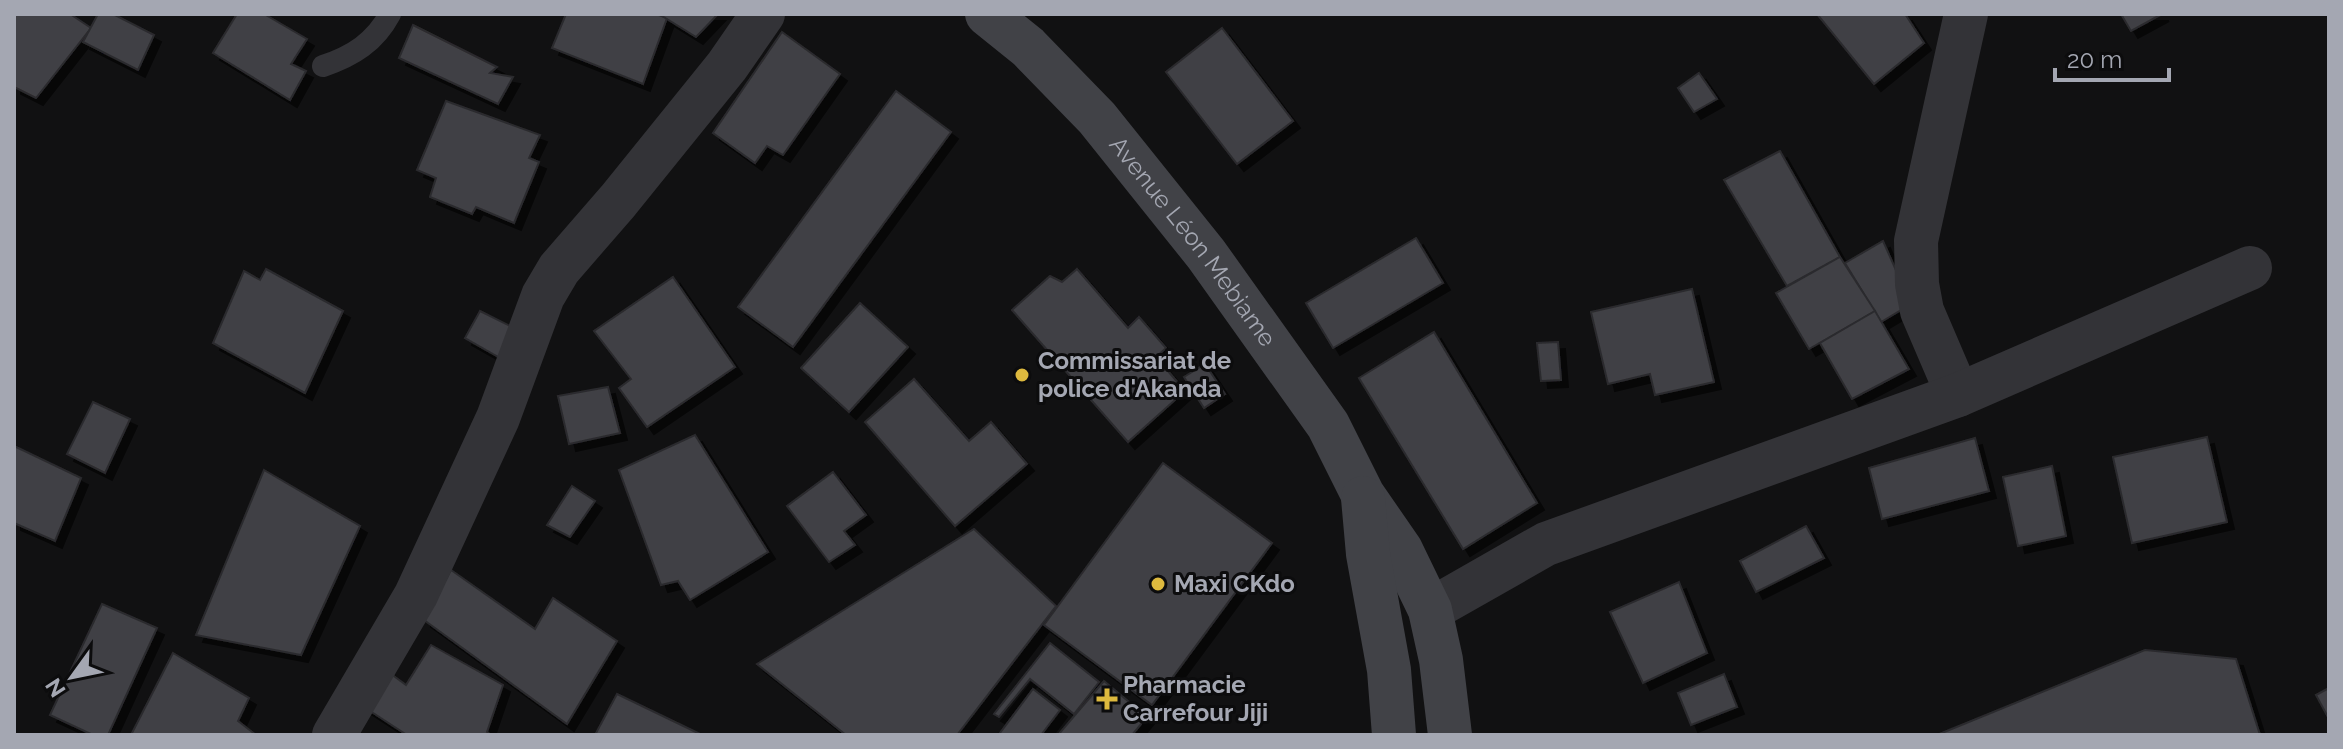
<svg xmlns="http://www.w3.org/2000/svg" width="2343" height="749" font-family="Raleway,sans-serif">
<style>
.building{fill:#404145;stroke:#2c2b2e;stroke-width:2;filter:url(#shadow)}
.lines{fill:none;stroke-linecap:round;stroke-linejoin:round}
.lane{stroke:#333337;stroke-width:22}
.street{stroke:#333337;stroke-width:44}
.secondary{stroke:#414247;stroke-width:44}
.poi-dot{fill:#ddb93e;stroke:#0c0c0d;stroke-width:3}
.labels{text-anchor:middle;stroke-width:6;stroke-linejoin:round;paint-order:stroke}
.street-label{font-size:24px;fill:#a4a7b2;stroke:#0c0c0d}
.poi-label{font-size:24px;font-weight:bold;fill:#a4a7b2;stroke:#0c0c0d;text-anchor:start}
</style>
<defs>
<filter id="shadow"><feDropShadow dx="7" dy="7" stdDeviation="0" flood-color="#0009"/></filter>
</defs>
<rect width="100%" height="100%" fill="#111112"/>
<g class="building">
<polygon points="14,14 70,14 91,28 36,98 14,87"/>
<polygon points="98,14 113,14 154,35 138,70 83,42"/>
<polygon points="237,14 264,14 307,39 291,64 306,71 290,100 213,53"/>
<polygon points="566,14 656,14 667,18 643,84 552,48"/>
<polygon points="659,14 718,14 696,37"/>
<polygon points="1817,14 1905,14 1924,43 1874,84"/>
<polygon points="2121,14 2162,14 2131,31"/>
<polygon points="413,25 497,67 490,73 513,77 498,104 399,58"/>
<polygon points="1222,28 1293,121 1237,164 1166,72"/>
<polygon points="782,32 840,74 783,155 767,146 755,163 713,133"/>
<polygon points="1699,73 1717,99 1694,112 1678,88"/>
<polygon points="896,91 951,132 793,347 738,307"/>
<polygon points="446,101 540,135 529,158 539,162 514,223 476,207 472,214 430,197 436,178 417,170"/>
<polygon points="1780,151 1840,257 1787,286 1724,180"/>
<polygon points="1416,238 1443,283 1333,348 1306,303"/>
<polygon points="1883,241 1911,304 1881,322 1845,263"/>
<polygon points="1840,257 1875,311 1809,349 1776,293"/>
<polygon points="266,269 343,311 305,393 213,343 244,271 260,280"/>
<polygon points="1077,269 1128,328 1139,317 1166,348 1156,357 1185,391 1128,442 1012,310 1050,276 1062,282"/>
<polygon points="673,277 735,367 647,427 619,388 631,379 594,331"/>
<polygon points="1692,289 1714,382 1655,395 1650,374 1608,384 1591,312"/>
<polygon points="860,303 908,347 849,412 801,368"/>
<polygon points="480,311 516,329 500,358 465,338"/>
<polygon points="1875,311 1909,369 1852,399 1820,343"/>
<polygon points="1434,332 1537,503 1463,549 1359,378"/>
<polygon points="1558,342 1561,380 1541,381 1537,343"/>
<polygon points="1205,364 1225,394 1204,408 1184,377"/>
<polygon points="914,379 969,441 991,422 1027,464 955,526 865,422"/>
<polygon points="608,387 620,433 569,444 558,396"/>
<polygon points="93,402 130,419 105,473 67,454"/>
<polygon points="695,435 768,552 690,600 678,581 661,585 619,470"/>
<polygon points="2207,437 2227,522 2132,543 2113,457"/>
<polygon points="1975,438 1989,491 1882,519 1869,468"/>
<polygon points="14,446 81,478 55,541 14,523"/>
<polygon points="1163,463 1272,543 1152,705 1044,625"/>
<polygon points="2052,466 2066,536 2018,546 2003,477"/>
<polygon points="264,470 360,526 301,655 196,635"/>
<polygon points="833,472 866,515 844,531 855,545 829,562 787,506"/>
<polygon points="572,486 595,501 570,537 547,525"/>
<polygon points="1806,526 1824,558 1756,592 1740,561"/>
<polygon points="974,529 1056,606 957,735 846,735 757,664"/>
<polygon points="451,570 535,629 553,598 617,641 567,724 424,620"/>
<polygon points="1679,582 1707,653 1643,683 1610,612"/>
<polygon points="102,604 157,628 108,735 93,735 50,715"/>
<polygon points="1050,643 1099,682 1074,714 1030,679 999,717 994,714"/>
<polygon points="431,645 503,685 487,732 491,735 407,735 364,707 387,671 406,685"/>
<polygon points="2145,650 2236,659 2260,735 1937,735"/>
<polygon points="173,653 249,698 238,721 256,735 131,735"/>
<polygon points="1724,674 1737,707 1691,725 1678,693"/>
<polygon points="1104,681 1147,717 1132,735 1058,735"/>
<polygon points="2329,688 2329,719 2316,695"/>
<polygon points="1033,689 1060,710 1041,735 1002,735 1000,733"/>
<polygon points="617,694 702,735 595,735"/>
</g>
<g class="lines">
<path class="lane" d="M 323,66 C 353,56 375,42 390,14"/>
<g class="street">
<polyline points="1958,395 1922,311 1917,284 1916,241 1966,14"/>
<polyline points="1430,610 1546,544 1958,395 2250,268"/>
<polyline points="334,735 416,595 498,418 543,296 559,269 618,201 727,66 763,14"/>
</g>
<g class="secondary">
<path id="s1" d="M 987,14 L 1028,47 L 1097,118 L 1206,254 L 1328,425 L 1363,495 L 1401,550 L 1430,610 L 1441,660 L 1450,735"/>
<polyline points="1363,498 1368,554 1389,670 1394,735"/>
</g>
</g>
<g class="poi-dot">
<circle cx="1022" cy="375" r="8"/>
<circle cx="1158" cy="584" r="8"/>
<path d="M1103 687h8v8h8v8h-8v8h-8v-8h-8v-8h8z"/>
</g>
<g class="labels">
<g class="street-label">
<text dy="8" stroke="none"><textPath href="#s1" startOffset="308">Avenue Léon Mebiame</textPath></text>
</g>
<g class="poi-label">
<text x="1038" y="369">Commissariat de<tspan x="1038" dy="28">police d'Akanda</tspan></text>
<text x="1174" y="592">Maxi CKdo</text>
<text x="1123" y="693">Pharmacie<tspan x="1123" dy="28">Carrefour Jiji</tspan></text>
</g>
</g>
<rect width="2343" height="749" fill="none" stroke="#a4a7b2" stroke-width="32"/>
<g transform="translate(72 677) rotate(237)" stroke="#0c0c0d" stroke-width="6" paint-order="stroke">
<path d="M0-6L14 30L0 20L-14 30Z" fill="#a4a7b2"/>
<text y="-12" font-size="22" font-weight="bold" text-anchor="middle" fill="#a4a7b2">N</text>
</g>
<path d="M2055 68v12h114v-12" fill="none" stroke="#a4a7b2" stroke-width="4"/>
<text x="2067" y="68" font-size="24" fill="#a4a7b2" stroke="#0c0c0d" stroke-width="6" paint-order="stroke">20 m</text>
</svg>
